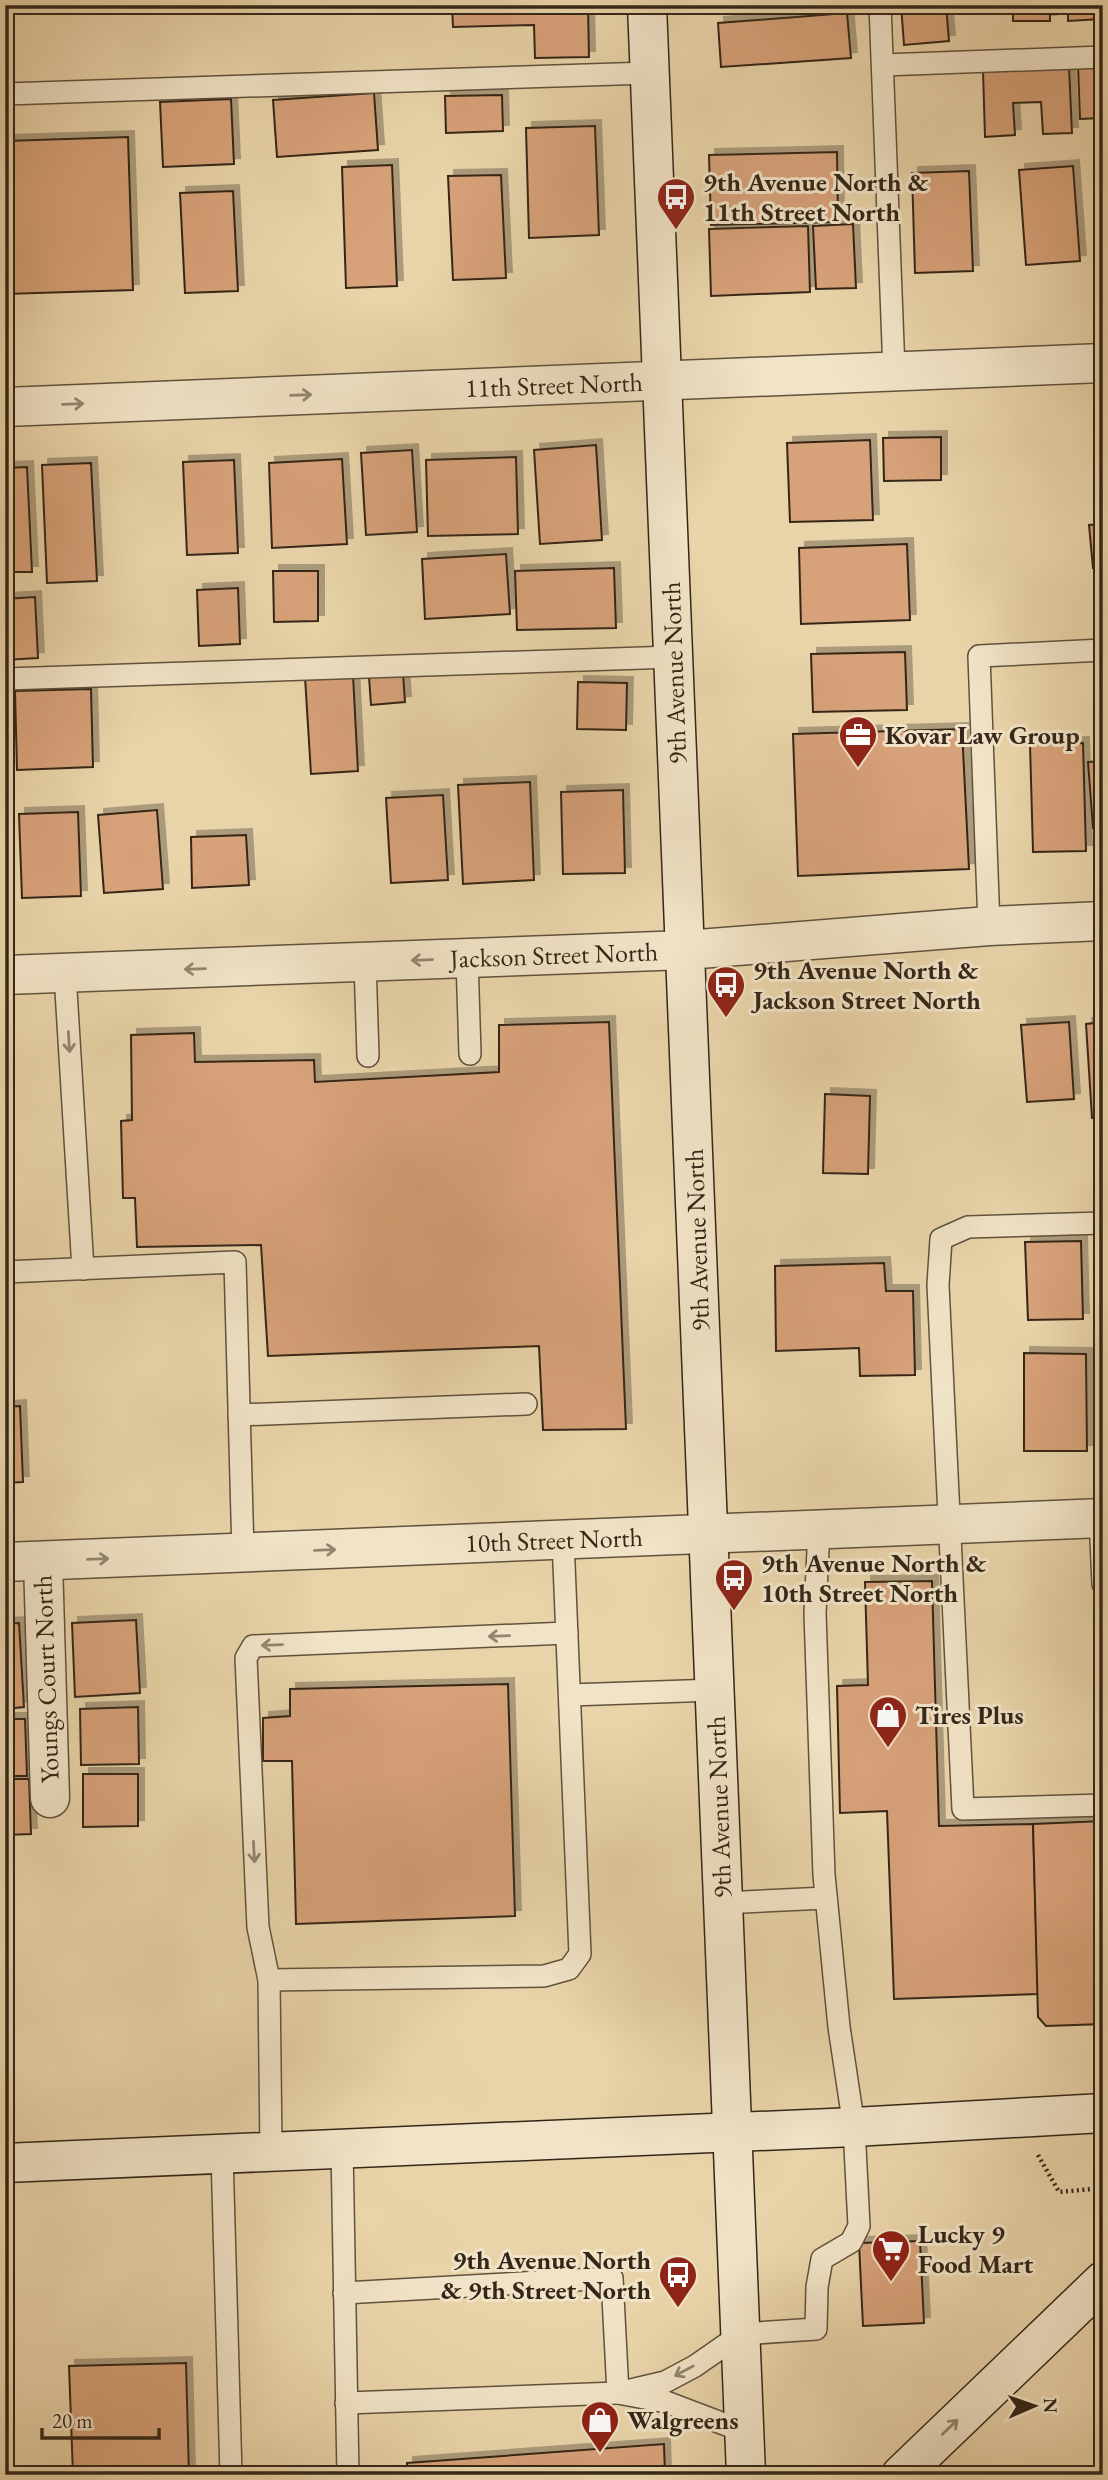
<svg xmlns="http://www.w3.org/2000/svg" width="1108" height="2480" font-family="'EB Garamond',serif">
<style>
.building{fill:#d7a179;stroke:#342719;stroke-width:2;filter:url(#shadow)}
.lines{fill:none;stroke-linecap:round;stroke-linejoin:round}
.lane-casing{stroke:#61523d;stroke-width:24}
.street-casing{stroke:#61523d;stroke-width:41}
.secondary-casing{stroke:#342719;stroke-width:41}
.path{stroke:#342719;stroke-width:4.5;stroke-dasharray:2 3.5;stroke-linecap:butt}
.lane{stroke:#f1e3c7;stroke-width:21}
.street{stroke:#f1e3c7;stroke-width:38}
.secondary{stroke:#f1e3c7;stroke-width:38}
.oneway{stroke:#928570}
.labels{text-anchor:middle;stroke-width:6;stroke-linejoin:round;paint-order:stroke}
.poi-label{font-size:26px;font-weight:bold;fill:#342719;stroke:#f1e3c7;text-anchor:start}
.street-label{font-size:26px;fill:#342719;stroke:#f1e3c7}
</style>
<defs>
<filter id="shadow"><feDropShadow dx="6" dy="-6" stdDeviation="0" flood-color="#0004"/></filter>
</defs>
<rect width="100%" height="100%" fill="#e9d4a9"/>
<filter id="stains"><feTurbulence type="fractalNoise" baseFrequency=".00286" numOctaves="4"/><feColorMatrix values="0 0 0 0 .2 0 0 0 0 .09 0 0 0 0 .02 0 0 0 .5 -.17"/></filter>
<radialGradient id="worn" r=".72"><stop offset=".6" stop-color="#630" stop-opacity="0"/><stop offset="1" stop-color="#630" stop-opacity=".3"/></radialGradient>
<g class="building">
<polygon points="452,5 588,5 589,57 535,58 534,25 453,27"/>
<polygon points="901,5 946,5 949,41 904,45"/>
<rect x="1013" y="5" width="37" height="16"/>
<polygon points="1068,5 1101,5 1101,19 1068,21"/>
<polygon points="847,13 851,58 721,67 718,23"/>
<polygon points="1103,64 1103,118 1080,119 1078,65"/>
<polygon points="1069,67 1072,133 1043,134 1041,102 1013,103 1015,135 985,137 983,71"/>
<polygon points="374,93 378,150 277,157 273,100"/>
<polygon points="502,95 503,131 446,133 445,96"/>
<polygon points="231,99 234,164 163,167 160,102"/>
<polygon points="595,126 599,235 529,238 526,128"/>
<polygon points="128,137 133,290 5,294 5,141"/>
<polygon points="837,152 838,222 711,225 709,155"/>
<polygon points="392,165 397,286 346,288 342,167"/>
<polygon points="1073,166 1080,261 1026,265 1019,170"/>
<polygon points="969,171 973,271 915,273 912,173"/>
<polygon points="501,175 506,278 453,280 448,176"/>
<polygon points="1103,177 1103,239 1099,239 1095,178"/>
<polygon points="233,191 238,291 185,293 180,193"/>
<polygon points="853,224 856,288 816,289 813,226"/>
<polygon points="808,226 810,292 711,296 709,229"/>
<polygon points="1103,425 1103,497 1099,497 1097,426"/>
<polygon points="941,437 941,480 884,481 883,438"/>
<polygon points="870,440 873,520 790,522 787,443"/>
<polygon points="596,445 602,540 540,544 534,450"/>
<polygon points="412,450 417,532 366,535 361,453"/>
<polygon points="516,457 518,534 428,536 426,460"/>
<polygon points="342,459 347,544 272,548 269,463"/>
<polygon points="234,460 238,553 187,555 183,462"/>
<polygon points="91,463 97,581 47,583 42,465"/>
<polygon points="27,467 32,572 5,572 5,468"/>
<polygon points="1103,524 1103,568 1093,568 1089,525"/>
<polygon points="907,544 910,620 801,624 799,548"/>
<polygon points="506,554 510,614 425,619 422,559"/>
<polygon points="614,568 616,628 517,630 515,571"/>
<polygon points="273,571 318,571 318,621 274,622"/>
<polygon points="238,588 240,644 199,646 197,590"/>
<polygon points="35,597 38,658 5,660 5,599"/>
<polygon points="905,652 907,710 813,712 811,654"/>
<polygon points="403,674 405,702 371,705 369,677"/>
<polygon points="353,675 358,771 311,774 305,677"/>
<polygon points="578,682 627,683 626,730 577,729"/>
<polygon points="91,689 93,767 17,770 15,691"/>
<polygon points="962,729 969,869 798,876 793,734"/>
<polygon points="1083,743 1086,851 1033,852 1030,744"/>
<polygon points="1103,761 1103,827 1093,828 1088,762"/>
<polygon points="530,782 534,880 463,884 458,785"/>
<polygon points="623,790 625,873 563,874 561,792"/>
<polygon points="443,795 448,880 391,883 386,798"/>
<polygon points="157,810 163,889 104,893 98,815"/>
<polygon points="78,812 81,896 22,898 19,814"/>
<polygon points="246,835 249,885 192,888 191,837"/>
<polygon points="609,1022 626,1429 543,1430 539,1346 268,1356 261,1245 137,1247 135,1198 123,1198 121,1121 132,1120 131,1035 194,1033 195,1062 314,1060 315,1082 499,1072 499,1025"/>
<polygon points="1069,1022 1074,1099 1027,1102 1021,1025"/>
<polygon points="1103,1022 1103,1117 1092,1118 1086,1024"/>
<polygon points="825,1094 870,1096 868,1174 823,1173"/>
<polygon points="1081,1241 1083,1319 1028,1320 1025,1242"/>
<polygon points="884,1263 886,1291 913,1291 915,1375 860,1376 859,1348 776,1351 775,1266"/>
<polygon points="1024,1353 1086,1354 1087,1451 1024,1451"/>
<polygon points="20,1406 23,1482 5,1483 5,1407"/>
<polygon points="932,1581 939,1826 1033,1824 1038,1994 894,1999 887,1811 840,1813 837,1686 868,1685 865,1582"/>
<polygon points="136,1620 140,1693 75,1697 72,1623"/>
<polygon points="19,1623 24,1707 5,1709 5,1624"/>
<polygon points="508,1684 515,1916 296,1924 292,1761 263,1761 263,1718 290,1716 290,1689"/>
<polygon points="138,1707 139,1764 81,1765 80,1709"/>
<polygon points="5,1719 25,1719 27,1776 5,1776"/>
<polygon points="83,1774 138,1774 138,1826 83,1827"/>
<polygon points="5,1779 29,1779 31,1834 5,1835"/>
<polygon points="1103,1821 1103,2024 1046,2026 1038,2017 1033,1824"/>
<polygon points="920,2241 924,2323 863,2326 859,2243"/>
<polygon points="186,2363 189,2475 73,2475 69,2366"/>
<polygon points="664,2444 665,2475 407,2475 407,2463"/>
</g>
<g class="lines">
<defs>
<g id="lane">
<polyline points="880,5 894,371"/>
<polyline points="883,65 1103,57"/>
<polyline points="5,94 649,73"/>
<polyline points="5,679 673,657"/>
<polyline points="989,926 979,656 1103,650"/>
<polyline points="467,959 470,1054"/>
<polyline points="365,962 368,1056"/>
<polyline points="65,974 83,1269"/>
<polyline points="1103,1223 968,1227 941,1239 938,1285 963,1809 1103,1805"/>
<polyline points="5,1272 235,1262 243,1553"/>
<polyline points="239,1415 526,1404"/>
<polyline points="1100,1518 1103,1584"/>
<polyline points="570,1695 715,1690"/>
<polyline points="723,1903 826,1898"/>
<polyline points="269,1980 544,1976 569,1969 580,1954 563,1540"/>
<polyline points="342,2148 348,2475"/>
<polyline points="271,2151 269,1980 258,1927 246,1658 253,1646 567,1633"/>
<polyline points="222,2154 231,2475"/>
<polyline points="344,2293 612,2278 618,2393 346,2403"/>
<polyline points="745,2432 666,2402 618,2393 665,2382 695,2366 741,2334 816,2329 817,2287 822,2259 851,2242 859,2226 854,2127 839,2027 824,1875 815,1613 819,1529"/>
</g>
<g id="street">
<polyline points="5,407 1103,363"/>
<polyline points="5,975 686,950 989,926 1103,921"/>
<polyline points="43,1561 50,1798"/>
<polyline points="5,1562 1103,1518"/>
</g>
<g id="secondary">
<polyline points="647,5 746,2475"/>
<polyline points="5,2163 854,2127 1103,2113"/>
<polyline points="901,2475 1103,2281"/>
</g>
</defs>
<use href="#lane" class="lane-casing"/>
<use href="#street" class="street-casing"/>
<use href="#secondary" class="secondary-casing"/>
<polyline class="path" points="1038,2155 1059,2192 1103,2188"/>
<use href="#lane" class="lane"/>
<use href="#street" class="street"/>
<use href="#secondary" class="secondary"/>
</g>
<defs><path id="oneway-shaft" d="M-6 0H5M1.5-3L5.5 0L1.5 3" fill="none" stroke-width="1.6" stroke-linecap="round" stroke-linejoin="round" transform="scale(1.75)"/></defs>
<g class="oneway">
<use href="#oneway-shaft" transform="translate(301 395) rotate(-2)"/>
<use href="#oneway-shaft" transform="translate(73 404) rotate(-2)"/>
<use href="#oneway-shaft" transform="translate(422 960) rotate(178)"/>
<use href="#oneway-shaft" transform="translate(195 969) rotate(178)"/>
<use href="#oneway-shaft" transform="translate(69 1042) rotate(86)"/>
<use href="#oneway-shaft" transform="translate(325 1550) rotate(-2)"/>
<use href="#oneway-shaft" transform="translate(98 1559) rotate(-2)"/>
<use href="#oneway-shaft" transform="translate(499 1636) rotate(178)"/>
<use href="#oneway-shaft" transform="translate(272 1645) rotate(178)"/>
<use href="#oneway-shaft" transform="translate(254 1852) rotate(87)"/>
<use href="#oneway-shaft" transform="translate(684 2371) rotate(152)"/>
<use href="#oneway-shaft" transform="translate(950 2427) rotate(-44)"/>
</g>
<defs>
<symbol id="bus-pin" viewBox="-11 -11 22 30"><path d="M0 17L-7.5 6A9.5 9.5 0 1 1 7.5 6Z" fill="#8f2418" stroke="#f1e3c7"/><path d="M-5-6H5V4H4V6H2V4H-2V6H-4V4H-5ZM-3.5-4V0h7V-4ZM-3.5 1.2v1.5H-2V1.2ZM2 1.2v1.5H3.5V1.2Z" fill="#fff"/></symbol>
<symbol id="office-pin" viewBox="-11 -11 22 30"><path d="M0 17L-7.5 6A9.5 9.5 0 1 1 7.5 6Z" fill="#8f2418" stroke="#f1e3c7"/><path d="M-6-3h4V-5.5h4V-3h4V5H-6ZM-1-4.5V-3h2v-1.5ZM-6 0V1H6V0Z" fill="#fff"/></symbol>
<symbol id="shop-pin" viewBox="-11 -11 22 30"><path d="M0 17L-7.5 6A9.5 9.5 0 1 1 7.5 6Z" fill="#8f2418" stroke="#f1e3c7"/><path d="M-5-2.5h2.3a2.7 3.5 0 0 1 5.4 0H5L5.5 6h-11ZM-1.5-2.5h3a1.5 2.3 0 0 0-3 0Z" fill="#fff"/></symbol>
<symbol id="supermarket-pin" viewBox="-11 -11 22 30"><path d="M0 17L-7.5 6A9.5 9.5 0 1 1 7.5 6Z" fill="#8f2418" stroke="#f1e3c7"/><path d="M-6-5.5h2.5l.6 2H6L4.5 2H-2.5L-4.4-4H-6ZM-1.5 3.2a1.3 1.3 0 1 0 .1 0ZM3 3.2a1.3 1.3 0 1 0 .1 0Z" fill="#fff"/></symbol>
</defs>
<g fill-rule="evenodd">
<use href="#bus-pin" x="654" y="175" width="44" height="60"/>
<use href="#office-pin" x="836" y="713" width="44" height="60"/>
<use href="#bus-pin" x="704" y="963" width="44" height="60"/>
<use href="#bus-pin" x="712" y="1556" width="44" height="60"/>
<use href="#shop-pin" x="866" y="1693" width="44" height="60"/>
<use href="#supermarket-pin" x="869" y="2227" width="44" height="60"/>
<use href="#bus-pin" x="656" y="2253" width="44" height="60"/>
<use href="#shop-pin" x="578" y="2398" width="44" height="60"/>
</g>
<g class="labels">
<g class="poi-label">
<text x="703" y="191">9th Avenue North &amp;<tspan x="703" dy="30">11th Street North</tspan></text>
<text x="885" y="744">Kovar Law Group</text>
<text x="753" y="979">9th Avenue North &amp;<tspan x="753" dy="30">Jackson Street North</tspan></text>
<text x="761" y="1572">9th Avenue North &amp;<tspan x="761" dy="30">10th Street North</tspan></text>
<text x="915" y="1724">Tires Plus</text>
<text x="918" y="2243">Lucky 9<tspan x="918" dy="30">Food Mart</tspan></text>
<text x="651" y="2269" text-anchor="end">9th Avenue North<tspan x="651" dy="30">&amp; 9th Street North</tspan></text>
<text x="627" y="2429">Walgreens</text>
</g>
<g class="street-label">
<text transform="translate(554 385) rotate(-2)" y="9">11th Street North</text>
<text transform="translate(674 673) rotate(-92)" y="9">9th Avenue North</text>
<text transform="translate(554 955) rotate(-2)" y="9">Jackson Street North</text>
<text transform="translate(697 1240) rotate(-92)" y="9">9th Avenue North</text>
<text transform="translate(554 1540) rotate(-2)" y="9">10th Street North</text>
<text transform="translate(46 1679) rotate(-92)" y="9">Youngs Court North</text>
<text transform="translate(719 1807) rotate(-92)" y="9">9th Avenue North</text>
</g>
</g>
<rect width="1108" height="2480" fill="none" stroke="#e9d4a9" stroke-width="28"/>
<rect x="7" y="7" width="1094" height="2466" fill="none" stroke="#342719" stroke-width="3.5"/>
<rect x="14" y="14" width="1080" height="2452" fill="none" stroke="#342719" stroke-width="2"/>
<g transform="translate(1034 2406) rotate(88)" stroke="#f1e3c7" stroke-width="5" paint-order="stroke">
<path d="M0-5L12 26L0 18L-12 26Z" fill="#342719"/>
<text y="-10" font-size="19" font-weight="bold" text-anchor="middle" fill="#342719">N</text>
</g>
<path d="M42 2428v10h117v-10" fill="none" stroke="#342719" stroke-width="3.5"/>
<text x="52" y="2428" font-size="21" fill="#342719" stroke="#f1e3c7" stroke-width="5" paint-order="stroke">20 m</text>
<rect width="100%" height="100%" filter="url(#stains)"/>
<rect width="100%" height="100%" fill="url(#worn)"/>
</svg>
